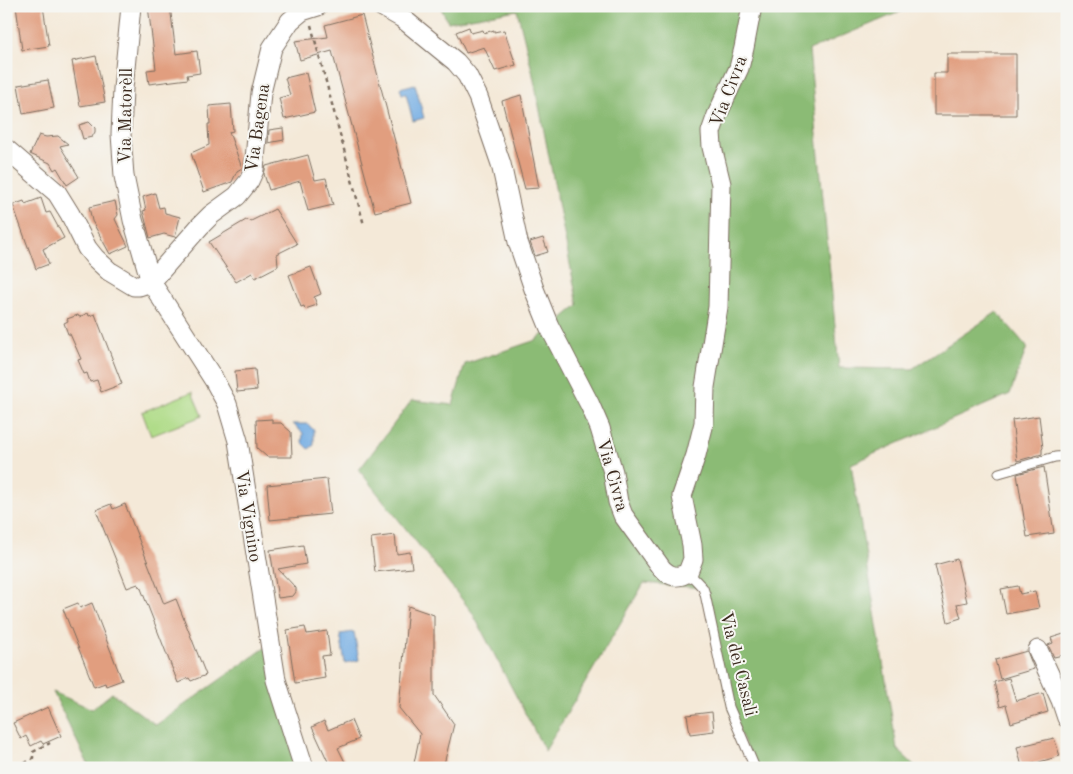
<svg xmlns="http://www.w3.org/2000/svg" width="1073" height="774" font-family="'Old Standard TT',serif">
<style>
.green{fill:#afdb87;stroke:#758252}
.forest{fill:#8bbb74;stroke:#637249}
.water{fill:#72ace3;stroke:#566b80}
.building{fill:#e19e7f}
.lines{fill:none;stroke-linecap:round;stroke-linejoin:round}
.lane-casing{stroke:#7c6d5f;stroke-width:11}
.street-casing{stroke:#7c6d5f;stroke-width:21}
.path{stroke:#7c6d5f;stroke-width:2.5;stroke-dasharray:4 4;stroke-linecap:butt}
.lane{stroke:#fff;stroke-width:9}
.street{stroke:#fff;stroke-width:19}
.labels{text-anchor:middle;stroke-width:4;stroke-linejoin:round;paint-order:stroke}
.street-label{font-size:18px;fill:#3b2a1e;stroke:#f6f6f2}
</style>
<rect width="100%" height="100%" fill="#f6f6f2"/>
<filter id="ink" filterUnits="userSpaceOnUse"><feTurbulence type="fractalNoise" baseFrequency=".02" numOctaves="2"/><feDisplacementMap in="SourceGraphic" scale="10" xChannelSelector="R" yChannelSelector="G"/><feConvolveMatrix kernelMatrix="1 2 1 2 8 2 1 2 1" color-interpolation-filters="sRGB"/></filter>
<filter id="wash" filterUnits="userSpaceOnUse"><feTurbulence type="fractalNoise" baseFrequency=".0096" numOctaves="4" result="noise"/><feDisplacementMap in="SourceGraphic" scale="20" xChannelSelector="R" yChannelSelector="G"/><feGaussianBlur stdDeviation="1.12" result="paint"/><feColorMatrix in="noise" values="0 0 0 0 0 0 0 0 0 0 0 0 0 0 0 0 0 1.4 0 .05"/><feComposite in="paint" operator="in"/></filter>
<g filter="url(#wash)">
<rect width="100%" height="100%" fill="#f4e9d8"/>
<polygon class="green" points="192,392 202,416 151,436 142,412"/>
<g class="forest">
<polygon points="440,6 914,6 809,50 839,368 912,369 997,312 1027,347 1010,394 851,464 897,749 917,768 755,768 729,707 703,588 644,583 545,751 472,612 359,470 412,400 453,405 465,364 536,340 578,305 532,70 517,10 448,22"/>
<polygon points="269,645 304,768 90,768 53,692 92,709 112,693 156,725"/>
</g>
<g class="water">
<polygon points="415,84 424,118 413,121 406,94 402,94 400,88"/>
<polygon points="293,424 307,424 314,430 314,445 309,449 302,442 303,433"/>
<polygon points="354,632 359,660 345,663 340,634"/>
</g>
<g id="blocks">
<g class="building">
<polygon points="16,6 43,6 49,46 22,50"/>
<polygon points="148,6 170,6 176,54 197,51 200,73 187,75 188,79 149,84 147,70 156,69"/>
<polygon points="362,15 411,203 375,212 332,51 300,60 295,41 328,37 325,25"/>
<polygon points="469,27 471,33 483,30 484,33 494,30 494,32 504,30 516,65 495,71 484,47 466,53 456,32"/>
<polygon points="947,54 1016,54 1016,115 934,115 934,73 947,73"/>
<polygon points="96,56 105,102 80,106 72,61"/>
<polygon points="306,73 315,112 284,119 279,98 290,95 285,78"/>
<polygon points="48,80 54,108 23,114 18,85"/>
<polygon points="521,95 539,188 525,189 502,101"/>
<polygon points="231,104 233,131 229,132 242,168 237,171 232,182 204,192 191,153 209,145 208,124 210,124 209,106"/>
<polygon points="89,122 95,128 95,132 92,137 83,139 79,125"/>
<polygon points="283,128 284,140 268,143 269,130"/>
<polygon points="39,135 46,137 58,136 68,144 60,146 79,177 67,185 57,168 54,170 50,163 30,154"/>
<polygon points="308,155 315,180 326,178 333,205 308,211 300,181 269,190 264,174 266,166"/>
<polygon points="155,193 159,208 164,207 165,213 180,217 175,237 164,234 150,238 143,211 146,210 143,197"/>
<polygon points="41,198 46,213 50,212 64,238 43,249 49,264 36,269 13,205 24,201 25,204"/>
<polygon points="115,201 118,215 115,219 128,246 110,254 92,221 89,207"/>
<polygon points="275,209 297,244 277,254 278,266 255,278 252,273 236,282 209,242 246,220 251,221"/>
<polygon points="543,238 548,252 535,256 530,242"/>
<polygon points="311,267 321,294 314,297 317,305 305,309 304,306 301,307 289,275"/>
<polygon points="88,313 89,316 95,314 122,384 101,392 97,380 90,382 87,373 84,374 78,360 81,359 70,334 68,334 64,323 68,321 67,319 78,315 79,317"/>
<polygon points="255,369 257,390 237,392 235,371"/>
<polygon points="1039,416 1043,448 1042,449 1042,454 1017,461 1012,420"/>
<polygon points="272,419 272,423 281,423 291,432 292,457 267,457 257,448 256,420"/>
<polygon points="1044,467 1054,533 1027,537 1017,474"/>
<polygon points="327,479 331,514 270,520 267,485"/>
<polygon points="111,504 113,509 125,504 162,599 164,604 176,599 206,675 191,681 189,678 178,683 140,586 139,587 138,584 127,588 96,510"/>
<polygon points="395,535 397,554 410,552 412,568 375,572 371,538"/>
<polygon points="303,545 306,564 278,569 296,588 296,592 293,596 278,598 270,550"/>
<polygon points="957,559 967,602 957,604 961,618 948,622 935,565"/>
<polygon points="1018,586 1020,594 1035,591 1039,608 1006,614 1001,589"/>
<polygon points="78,603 80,608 92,603 122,680 106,686 105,683 94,687 63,609"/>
<polygon points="408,606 434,615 434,695 454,724 443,768 413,768 420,734 399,708"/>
<polygon points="305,627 307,634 327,631 330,655 322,656 325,678 295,683 287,630"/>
<polygon points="1067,633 1067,654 1054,657 1048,645 1053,643 1051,638"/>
<polygon points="1027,651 1034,669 1000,679 995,660"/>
<polygon points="1009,678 1016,701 1043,693 1048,712 1011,723 1006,705 1000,707 994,682"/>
<polygon points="48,707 61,736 43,744 41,741 31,746 26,736 21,739 13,723"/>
<polygon points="712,712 714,731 690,734 687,715"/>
<polygon points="351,720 359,739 338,748 345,762 331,768 312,727 324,721 328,730"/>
<polygon points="1054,738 1060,756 1022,767 1017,747"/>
</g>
</g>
</g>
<g filter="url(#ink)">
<use href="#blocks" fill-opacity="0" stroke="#7c6d5f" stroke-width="1"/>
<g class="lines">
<defs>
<g id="lane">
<polyline points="999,473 1055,457 1067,456"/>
<polyline points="688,572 703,588 705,594 729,707 755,768"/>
</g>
<g id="street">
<polyline points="131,6 123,89 121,134 124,176 133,220 151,282 214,380 227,404 238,441 276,680 304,768"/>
<path d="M 381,6 L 402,18 L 456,62 L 467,75 L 478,97 L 501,164 L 518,242 L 534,289 L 549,326 L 590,405 L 600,428 L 613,472 L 618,502 L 623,515 L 662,569 C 671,577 678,579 688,572 L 693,559 L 692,545 L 682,496 L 696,455 L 704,423 L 705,387 L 718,307 L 721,184 L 712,147 L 711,132 L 717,115 L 739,68 L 744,48 L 752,6"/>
<polyline points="6,149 57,193 70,214 87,248 95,258 109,271 134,286 139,286 151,282 200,226 211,215 237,196 249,181 254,170 261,93 272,48 290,21 302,11 318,6"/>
<polyline points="1038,650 1061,700 1067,718"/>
</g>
</defs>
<use href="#lane" class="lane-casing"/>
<use href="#street" class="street-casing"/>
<g class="path">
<polyline points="311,25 364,225"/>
<polyline points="18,768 33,758 33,752 50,743"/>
</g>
<use href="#lane" class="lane"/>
<use href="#street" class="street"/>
</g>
</g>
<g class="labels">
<g class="street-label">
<text transform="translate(728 91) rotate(-69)" y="6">Via Civra</text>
<text transform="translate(125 116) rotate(-89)" y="6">Via Matorèll</text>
<text transform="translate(257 128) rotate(-82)" y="6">Via Bagena</text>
<text transform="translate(613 475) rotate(74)" y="6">Via Civra</text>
<text transform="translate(249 516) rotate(81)" y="6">Via Vignino</text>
<text transform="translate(739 664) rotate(76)" y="6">Via dei Casali</text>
</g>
</g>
<rect width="1073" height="774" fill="none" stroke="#f6f6f2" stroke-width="25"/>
</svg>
